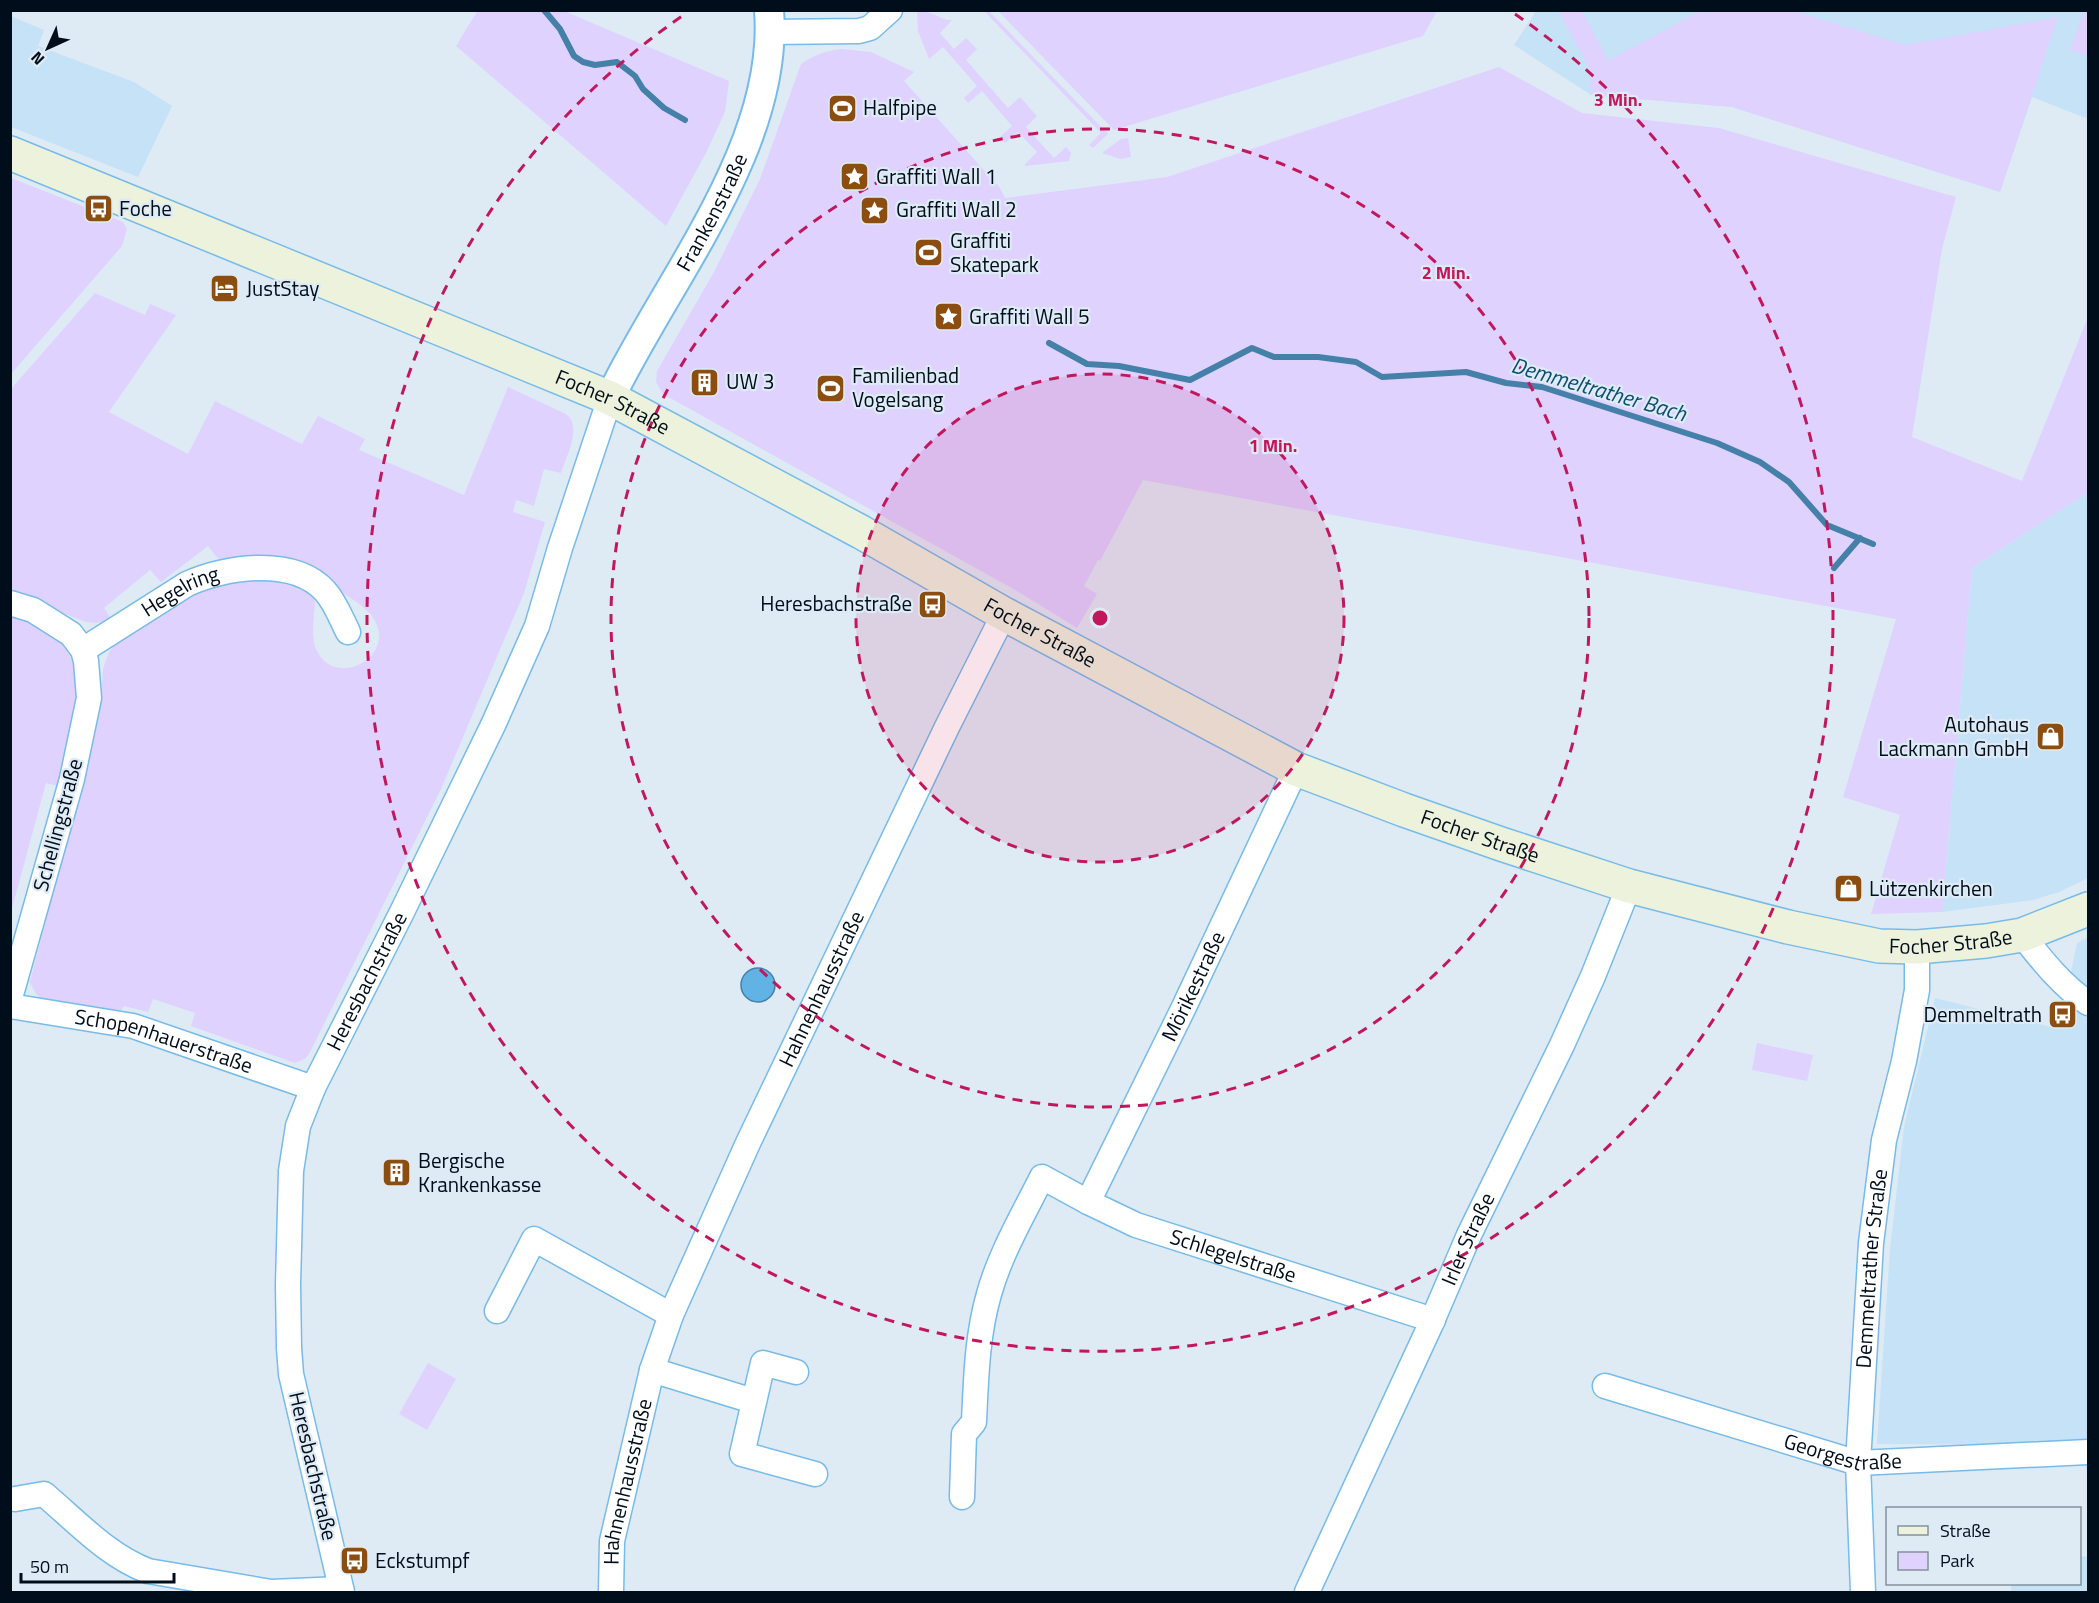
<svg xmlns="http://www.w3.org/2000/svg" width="2099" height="1603" font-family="'Titillium Web',sans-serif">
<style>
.built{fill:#c5e2f7}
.green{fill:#dfd2ff}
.water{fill:#61b2e5;stroke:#4480a8;stroke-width:1.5}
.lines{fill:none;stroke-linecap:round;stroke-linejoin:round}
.stream{stroke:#4480a8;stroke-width:6}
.minor-casing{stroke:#76bbe9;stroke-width:27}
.tertiary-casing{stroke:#76bbe9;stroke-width:32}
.secondary-casing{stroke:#76bbe9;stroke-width:36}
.minor{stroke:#fff;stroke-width:24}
.tertiary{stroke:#fff;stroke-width:28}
.secondary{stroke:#edf2dd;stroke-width:33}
.ring{fill:none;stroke:#c2185b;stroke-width:3;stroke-dasharray:10 8}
.labels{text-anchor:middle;stroke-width:4.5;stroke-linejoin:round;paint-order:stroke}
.poi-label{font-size:21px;fill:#000d1a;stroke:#deebf5;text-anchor:start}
.street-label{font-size:21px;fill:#000d1a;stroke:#deebf5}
.water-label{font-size:22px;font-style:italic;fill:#0e4d70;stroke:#deebf5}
.centre{fill:#c2185b;stroke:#deebf5;stroke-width:3}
.ring-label{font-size:18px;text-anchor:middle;font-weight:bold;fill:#c2185b;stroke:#deebf5;stroke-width:4.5;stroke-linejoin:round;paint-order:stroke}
</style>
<rect width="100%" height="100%" fill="#deebf5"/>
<g class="built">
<polygon points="1536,11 2088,11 2088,119 2032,97 2000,192 1732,107 1591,95 1514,45"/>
<polygon points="11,16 44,30 38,46 134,82 172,106 138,177 11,127"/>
<polygon points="2088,492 2088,878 2059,892 2033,900 1942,912 1972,568"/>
<polygon points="2088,937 2088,1592 2011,1592 2011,1584 2080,1584 2080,1557 2087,1556 2088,1480 2083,1445 1877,1444 1890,1249 1904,1127 1935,998 2059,1029 2077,943"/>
</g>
<g class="green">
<polygon points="478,10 564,11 729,81 725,112 706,153 666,226 456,46"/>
<path d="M 917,11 C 933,10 941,21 952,20 L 940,33 L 954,49 L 966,38 L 977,49 L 966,60 L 1008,108 L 1020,97 L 1037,116 L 1026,127 L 1054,158 L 1066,147 L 1071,153 L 1069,161 L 1025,166 L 1025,164 L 1037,152 L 1018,132 L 1005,143 L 1000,137 L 1012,126 L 982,91 L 968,103 L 964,98 L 977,86 L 943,47 L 929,59 L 918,31 Z"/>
<polygon points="984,11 989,11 1108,134 1093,148 1089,145 1101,133"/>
<polygon points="998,11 1437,11 1423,36 1114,130"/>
<polygon points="1559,11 1582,11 1608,61 1700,11 1795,11 1905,45 2058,17 2000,192 1732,107 1591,95 1590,70"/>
<polygon points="2084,11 2088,11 2088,56 2070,50"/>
<path d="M 841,49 L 871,52 L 914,72 L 904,81 L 1000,188 L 1005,198 L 1167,177 L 1499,67 L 1582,113 L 1719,128 L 1956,197 L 1942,249 L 1912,437 L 2022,481 L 2088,317 L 2088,492 L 1972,568 L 1942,912 L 1871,914 L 1900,815 L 1843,797 L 1896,619 L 1143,480 L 1100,561 L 1098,560 L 1084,586 L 1097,594 L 1077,628 L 1017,591 L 663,394 L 656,382 L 657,371 L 714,272 L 760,179 L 801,64 C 814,55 825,51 841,49 Z"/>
<polygon points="1128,138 1131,157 1120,159 1102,153 1121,139"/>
<polygon points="11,178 123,222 127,229 122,246 11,374"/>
<path d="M 95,293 L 145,315 L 150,304 L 176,315 L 109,412 L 188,454 L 215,401 L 302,444 L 318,416 L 365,439 L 359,450 L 464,495 L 508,387 L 566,414 C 583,427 566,456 561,473 L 544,469 L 534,506 L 516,500 L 513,512 L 545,522 L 524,593 L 441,789 L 310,1052 L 306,1058 L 295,1063 L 191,1026 L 195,1013 L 153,999 L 148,1012 L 124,1006 L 121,1010 L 49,1003 C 39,1000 34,992 30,982 L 82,782 L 101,701 L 103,669 L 109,652 L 123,635 L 193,593 L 236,580 L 276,579 L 297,585 L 309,592 L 315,599 C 315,614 310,635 316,649 C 334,690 397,658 374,619 C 366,606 347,596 335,588 C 328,583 317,582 309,580 C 289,576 270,572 251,568 C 242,566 232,565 224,562 C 218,560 212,551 208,546 L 161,582 L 150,570 L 104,608 L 112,620 L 98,623 L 86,622 L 11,593 L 11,389 Z"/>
<path d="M 11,611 C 23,618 39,623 50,631 C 66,644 77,666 79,685 L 62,787 L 46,783 L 11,912 Z"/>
<polygon points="1757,1043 1813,1055 1807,1081 1752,1070"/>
<polygon points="428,1363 456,1379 427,1430 399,1414"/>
</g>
<circle class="water" cx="758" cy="985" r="17"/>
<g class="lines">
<g class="stream">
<polyline points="544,10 560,29 574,56 583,62 595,65 617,62 635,76 643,89 664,108 685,120"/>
<polyline points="1049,343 1087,364 1119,366 1190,380 1252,348 1274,357 1318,357 1356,362 1382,377 1466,372 1506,383 1542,387 1717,443 1760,462 1789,482 1827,525 1873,544"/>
<polyline points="1834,568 1860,538"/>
</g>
<defs>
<g id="minor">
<polyline points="770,32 859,31 870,28 890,10"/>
<polyline points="10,603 33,610 71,634 83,650 86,661 89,698 72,779 10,998"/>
<path id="s1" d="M 83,650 L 187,584 C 224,567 293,556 325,591 C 335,602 341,618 348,632"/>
<path d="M 2022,935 C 2041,959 2062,986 2088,1003"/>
<path id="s2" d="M 10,1006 L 133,1026 L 313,1088"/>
<path id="s3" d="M 1088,1202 L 1184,1007 L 1296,769"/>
<polyline points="497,1311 534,1239 671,1315"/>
<polyline points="652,1370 753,1401"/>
<polyline points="796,1372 763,1363 742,1454 815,1474"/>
<path id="s4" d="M 1605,1386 L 1858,1463 L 2088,1452"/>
<path id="s5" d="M 962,1497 L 964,1434 L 974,1422 C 976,1379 977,1335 989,1294 C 1000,1254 1023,1215 1042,1177 L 1088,1202 L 1136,1225 L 1433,1320"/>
<path d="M 15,1499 L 44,1494 C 77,1522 108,1556 148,1571 L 271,1592 L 341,1589"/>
<path id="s6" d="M 342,1592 L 291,1374 L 289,1348 L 288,1285 L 291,1171 L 298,1126 L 313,1088 L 402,912 L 494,723 L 537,626 L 560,548 L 610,398"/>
<path id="s7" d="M 611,1592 L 612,1541 L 652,1370 L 671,1315 L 748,1143 L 947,727 L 1004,614"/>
<path id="s8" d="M 1307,1592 L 1430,1326 L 1469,1235 L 1562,1045 L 1593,976 L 1629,886"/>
<path id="s9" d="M 1863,1592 L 1858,1463 L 1871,1243 L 1884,1140 L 1904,1061 L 1917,990 L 1917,947"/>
</g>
<g id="tertiary">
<path id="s10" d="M 610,398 C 666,281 780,146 769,10"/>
</g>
<g id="secondary">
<path id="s11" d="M 10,153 L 610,398 L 861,532 L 1004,614 L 1296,769 L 1404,810 L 1501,844 L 1629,886 L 1788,927 L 1879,946 L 1917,947 L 1986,941 L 2022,935 L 2088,909"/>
</g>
</defs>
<use href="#minor" class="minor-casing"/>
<use href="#tertiary" class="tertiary-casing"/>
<use href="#secondary" class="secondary-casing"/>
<use href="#minor" class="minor"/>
<use href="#tertiary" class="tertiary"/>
<use href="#secondary" class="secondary"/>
</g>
<circle cx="1100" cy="618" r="244" fill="#c2185b" fill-opacity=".12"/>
<g class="ring">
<circle cx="1100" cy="618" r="244"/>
<circle cx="1100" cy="618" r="489"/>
<path d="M1515 14A733 733 0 1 1 685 14"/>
</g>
<defs>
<symbol id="stadium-square" viewBox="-11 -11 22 22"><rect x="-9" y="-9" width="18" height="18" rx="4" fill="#8b4d10" stroke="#deebf5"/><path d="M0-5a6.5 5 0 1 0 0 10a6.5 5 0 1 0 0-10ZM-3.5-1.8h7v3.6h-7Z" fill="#fff"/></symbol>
<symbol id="sight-square" viewBox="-11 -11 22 22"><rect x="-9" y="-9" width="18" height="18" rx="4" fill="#8b4d10" stroke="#deebf5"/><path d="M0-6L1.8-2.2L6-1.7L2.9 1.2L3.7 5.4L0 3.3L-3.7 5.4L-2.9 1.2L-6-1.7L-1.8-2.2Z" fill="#fff"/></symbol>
<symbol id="bus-square" viewBox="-11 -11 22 22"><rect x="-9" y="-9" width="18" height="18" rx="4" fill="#8b4d10" stroke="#deebf5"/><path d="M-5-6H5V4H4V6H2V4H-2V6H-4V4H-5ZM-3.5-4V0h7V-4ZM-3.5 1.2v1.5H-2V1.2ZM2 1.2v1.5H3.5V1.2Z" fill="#fff"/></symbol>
<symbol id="hotel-square" viewBox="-11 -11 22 22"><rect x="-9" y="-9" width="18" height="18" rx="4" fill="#8b4d10" stroke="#deebf5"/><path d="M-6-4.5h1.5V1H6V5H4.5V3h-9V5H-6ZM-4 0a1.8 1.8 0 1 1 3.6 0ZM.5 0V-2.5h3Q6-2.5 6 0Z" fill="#fff"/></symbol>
<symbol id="building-square" viewBox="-11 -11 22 22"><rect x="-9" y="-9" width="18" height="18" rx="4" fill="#8b4d10" stroke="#deebf5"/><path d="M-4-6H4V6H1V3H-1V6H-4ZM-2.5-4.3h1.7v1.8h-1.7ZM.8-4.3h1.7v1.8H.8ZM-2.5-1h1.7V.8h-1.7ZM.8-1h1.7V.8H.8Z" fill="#fff"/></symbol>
<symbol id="shop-square" viewBox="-11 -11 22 22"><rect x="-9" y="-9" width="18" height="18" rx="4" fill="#8b4d10" stroke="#deebf5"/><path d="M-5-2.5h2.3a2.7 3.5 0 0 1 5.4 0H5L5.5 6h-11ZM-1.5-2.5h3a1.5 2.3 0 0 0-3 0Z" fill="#fff"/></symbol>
</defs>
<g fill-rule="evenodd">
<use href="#stadium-square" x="826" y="92" width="33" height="33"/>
<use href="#sight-square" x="838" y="160" width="33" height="33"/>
<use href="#bus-square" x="82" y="192" width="33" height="33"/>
<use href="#sight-square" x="858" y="194" width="33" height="33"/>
<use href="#stadium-square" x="912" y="236" width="33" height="33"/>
<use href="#hotel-square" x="208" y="272" width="33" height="33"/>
<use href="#sight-square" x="932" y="300" width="33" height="33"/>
<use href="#building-square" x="688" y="366" width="33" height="33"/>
<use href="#stadium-square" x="814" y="372" width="33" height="33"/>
<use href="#bus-square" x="916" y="588" width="33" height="33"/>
<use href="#shop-square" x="2034" y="720" width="33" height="33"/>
<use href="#shop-square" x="1832" y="872" width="33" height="33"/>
<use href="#bus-square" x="2046" y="998" width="33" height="33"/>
<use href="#building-square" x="380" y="1156" width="33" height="33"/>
<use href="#bus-square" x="338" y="1544" width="33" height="33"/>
</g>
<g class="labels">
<g class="poi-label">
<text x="863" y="115">Halfpipe</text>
<text x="876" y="184">Graffiti Wall 1</text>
<text x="119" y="216">Foche</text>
<text x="896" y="217">Graffiti Wall 2</text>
<text x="950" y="248">Graffiti<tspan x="950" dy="24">Skatepark</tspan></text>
<text x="246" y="296">JustStay</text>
<text x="969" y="324">Graffiti Wall 5</text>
<text x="852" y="383">Familienbad<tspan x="852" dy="24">Vogelsang</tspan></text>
<text x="726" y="389">UW 3</text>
<text x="912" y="611" text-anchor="end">Heresbachstraße</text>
<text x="2029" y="732" text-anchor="end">Autohaus<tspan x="2029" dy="24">Lackmann GmbH</tspan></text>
<text x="1869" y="896">Lützenkirchen</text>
<text x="2042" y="1022" text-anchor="end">Demmeltrath</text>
<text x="418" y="1168">Bergische<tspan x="418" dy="24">Krankenkasse</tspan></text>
<text x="375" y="1568">Eckstumpf</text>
</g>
<g class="street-label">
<text dy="7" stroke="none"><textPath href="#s10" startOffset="212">Frankenstraße</textPath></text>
<text dy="7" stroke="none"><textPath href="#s11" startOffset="652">Focher Straße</textPath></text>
<text dy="7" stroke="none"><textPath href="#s1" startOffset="114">Hegelring</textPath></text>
<text dy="7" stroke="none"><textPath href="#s11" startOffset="1138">Focher Straße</textPath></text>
<text transform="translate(58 825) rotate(-75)" y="7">Schellingstraße</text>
<text dy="7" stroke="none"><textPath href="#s11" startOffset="1624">Focher Straße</textPath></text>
<text dy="7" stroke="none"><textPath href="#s11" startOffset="2110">Focher Straße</textPath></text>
<text dy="7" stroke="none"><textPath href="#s6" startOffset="633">Heresbachstraße</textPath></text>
<text dy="7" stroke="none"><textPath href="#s3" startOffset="240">Mörikestraße</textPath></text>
<text dy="7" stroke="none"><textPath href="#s7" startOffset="644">Hahnenhausstraße</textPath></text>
<text dy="7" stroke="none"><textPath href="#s2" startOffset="158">Schopenhauerstraße</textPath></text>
<text dy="7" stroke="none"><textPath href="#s8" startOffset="388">Irler Straße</textPath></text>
<text dy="7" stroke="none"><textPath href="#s5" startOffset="544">Schlegelstraße</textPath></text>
<text dy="7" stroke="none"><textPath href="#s9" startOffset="324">Demmeltrather Straße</textPath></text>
<text dy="7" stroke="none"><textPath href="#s4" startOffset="248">Georgestraße</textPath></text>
<text transform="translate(313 1466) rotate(77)" y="7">Heresbachstraße</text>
<text dy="7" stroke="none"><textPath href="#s7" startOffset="112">Hahnenhausstraße</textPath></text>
</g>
<g class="water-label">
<text transform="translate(1599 389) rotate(16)" y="8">Demmeltrather Bach</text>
</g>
</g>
<circle cx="1100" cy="618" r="9" class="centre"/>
<g class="ring-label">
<text x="1618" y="106">3 Min.</text>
<text x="1446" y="279">2 Min.</text>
<text x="1273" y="452">1 Min.</text>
</g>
<rect width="2099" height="1603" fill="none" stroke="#000d1a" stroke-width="24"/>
<rect x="1886" y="1507" width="195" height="78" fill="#deebf5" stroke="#85929d" stroke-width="1.5"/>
<rect x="1898" y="1526" width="30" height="9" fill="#edf2dd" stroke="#85929d" stroke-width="1.5"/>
<text x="1940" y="1537" font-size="18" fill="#000d1a">Straße</text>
<rect x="1898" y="1552" width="30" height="18" fill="#dfd2ff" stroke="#85929d" stroke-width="1.5"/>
<text x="1940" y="1567" font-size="18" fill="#000d1a">Park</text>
<g transform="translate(48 48) rotate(225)" stroke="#deebf5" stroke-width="4.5" paint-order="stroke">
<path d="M0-4.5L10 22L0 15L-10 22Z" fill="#000d1a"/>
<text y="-9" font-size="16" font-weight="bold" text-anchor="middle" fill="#000d1a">N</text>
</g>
<path d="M21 1573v9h153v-9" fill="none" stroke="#000d1a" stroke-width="3"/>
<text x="30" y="1573" font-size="18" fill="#000d1a" stroke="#deebf5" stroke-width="4.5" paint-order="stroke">50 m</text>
</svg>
